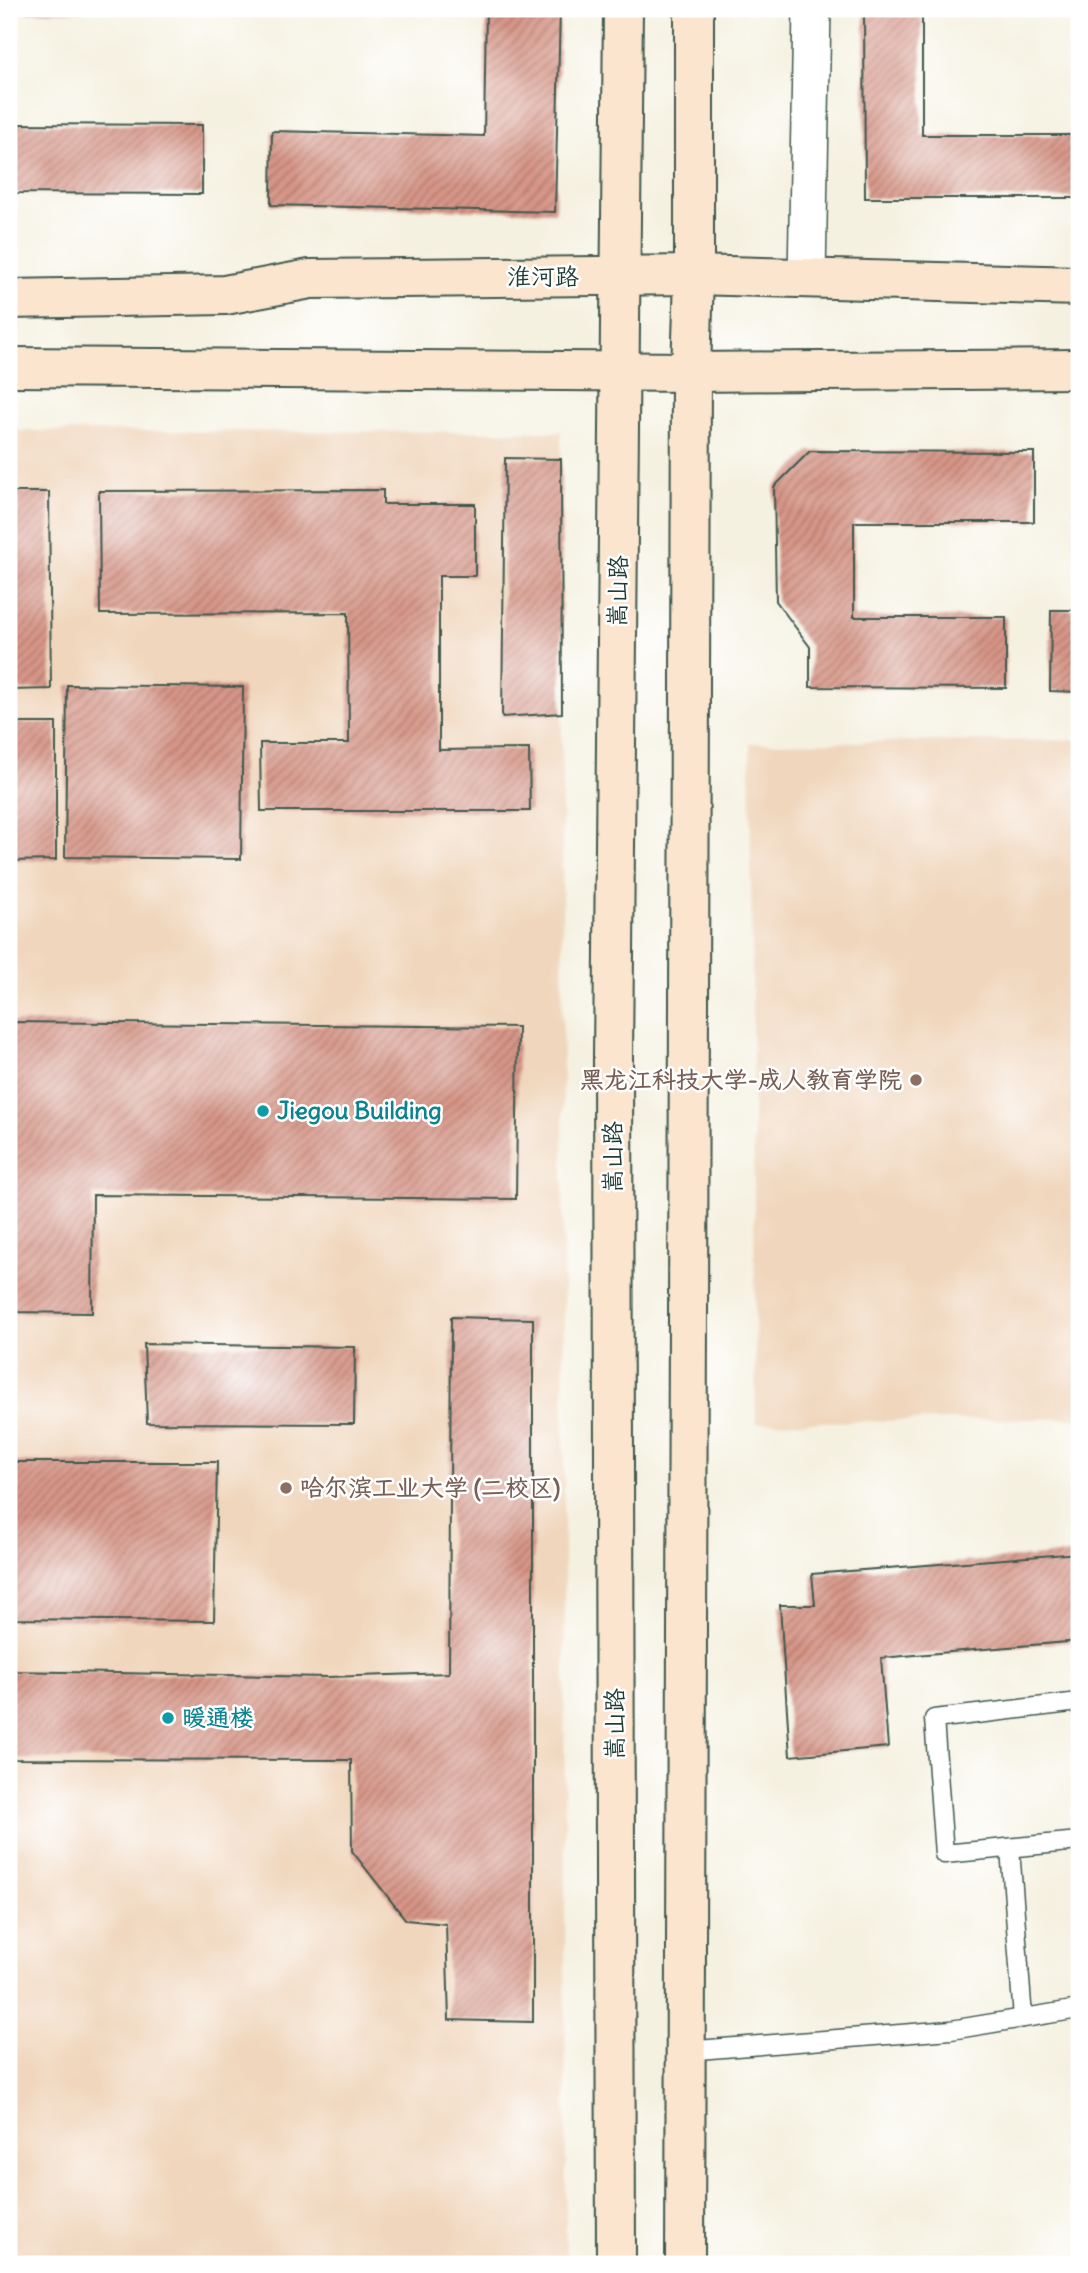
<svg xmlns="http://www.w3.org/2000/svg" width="1088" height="2273" font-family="Delius,'LXGW WenKai TC',sans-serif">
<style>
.built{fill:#f0d6bc}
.building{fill:url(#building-hatch)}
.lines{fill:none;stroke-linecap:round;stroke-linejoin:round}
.lane-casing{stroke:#3f584e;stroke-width:21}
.street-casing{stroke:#3f584e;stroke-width:40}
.secondary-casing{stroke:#3f584e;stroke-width:42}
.lane{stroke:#fff;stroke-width:18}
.street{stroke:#fff;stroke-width:37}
.secondary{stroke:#fbe5cf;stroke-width:38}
.education-dot{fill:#8d6e63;stroke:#fff;stroke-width:2.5}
.culture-dot{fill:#0f9aa8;stroke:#fff;stroke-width:2.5}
.labels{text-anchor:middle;stroke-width:5;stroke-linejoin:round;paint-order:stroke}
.street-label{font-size:24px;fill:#1f3d34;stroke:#fff}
.education-label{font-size:24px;font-weight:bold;fill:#785e54;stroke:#fff;text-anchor:end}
.culture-label{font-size:24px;font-weight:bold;fill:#0d838f;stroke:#fff;text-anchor:start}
</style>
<defs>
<pattern id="building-hatch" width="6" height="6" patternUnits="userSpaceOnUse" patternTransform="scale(1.75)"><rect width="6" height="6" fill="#d79587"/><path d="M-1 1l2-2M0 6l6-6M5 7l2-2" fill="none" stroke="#ae7b6f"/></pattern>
</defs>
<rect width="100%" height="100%" fill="#fff"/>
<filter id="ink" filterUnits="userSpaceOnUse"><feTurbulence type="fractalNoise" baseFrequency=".0143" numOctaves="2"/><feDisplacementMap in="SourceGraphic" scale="14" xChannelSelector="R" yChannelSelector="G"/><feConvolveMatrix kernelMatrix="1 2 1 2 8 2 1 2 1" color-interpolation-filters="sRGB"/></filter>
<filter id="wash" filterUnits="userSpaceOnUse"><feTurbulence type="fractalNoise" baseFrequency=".00686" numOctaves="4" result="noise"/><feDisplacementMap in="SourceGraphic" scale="28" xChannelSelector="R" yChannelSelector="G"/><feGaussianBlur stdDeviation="1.57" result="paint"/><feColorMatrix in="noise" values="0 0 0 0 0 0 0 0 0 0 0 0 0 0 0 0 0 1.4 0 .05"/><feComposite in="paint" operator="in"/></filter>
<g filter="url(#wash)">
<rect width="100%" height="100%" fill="#f5f1e1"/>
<g class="built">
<polygon points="9,431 561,432 566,2264 9,2264"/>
<polygon points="1079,740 1079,1418 756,1423 750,743"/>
</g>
<g id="blocks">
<g class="building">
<polygon points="9,9 84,9 84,11 9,12"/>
<polygon points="486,9 560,9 555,212 271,205 272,131 484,136"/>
<polygon points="864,9 922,9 922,135 1079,135 1079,198 865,198"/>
<polygon points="9,124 202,125 202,194 9,193"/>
<polygon points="810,451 1034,452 1034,522 854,522 854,617 1006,617 1006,688 810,687 810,647 776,601 774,487"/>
<polygon points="505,458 561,459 562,713 502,717"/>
<polygon points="383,490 383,504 475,504 475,576 439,576 439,750 529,749 530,811 261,811 260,743 349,743 348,613 100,614 99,491"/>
<polygon points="9,492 49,492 51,689 9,690"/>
<polygon points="1051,610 1079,610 1079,692 1050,691"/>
<polygon points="67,685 243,687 241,859 65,857"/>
<polygon points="9,723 56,723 56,860 9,861"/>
<polygon points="9,1022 518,1027 516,1199 93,1195 92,1313 9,1312"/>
<polygon points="451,1317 533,1319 533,2022 449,2020 446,1924 406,1920 352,1851 351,1760 9,1759 9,1671 328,1677 449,1673"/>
<polygon points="144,1344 355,1347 354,1424 147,1423"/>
<polygon points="9,1462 217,1462 214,1621 9,1619"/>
<polygon points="1079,1553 1079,1641 881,1658 888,1747 790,1756 780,1605 815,1605 812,1574"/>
</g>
</g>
</g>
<g filter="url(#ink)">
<use href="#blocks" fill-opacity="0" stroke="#3f584e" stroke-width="2"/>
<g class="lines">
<defs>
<g id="lane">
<polyline points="1079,1702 934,1719 944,1854 1079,1841"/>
<polyline points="1010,1849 1023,2018"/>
<polyline points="685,2051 951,2030 1079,2009"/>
</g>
<polyline id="street" points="807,277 812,9"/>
<g id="secondary">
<polyline points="9,299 225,295 310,279 694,275 1079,286"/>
<polyline points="9,367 691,372 1079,369"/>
<polyline points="616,2264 613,1057 623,9"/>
<polyline points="685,2264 691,372 694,275 694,9"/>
</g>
</defs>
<use href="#lane" class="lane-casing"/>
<use href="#street" class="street-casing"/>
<use href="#secondary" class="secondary-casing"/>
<use href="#lane" class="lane"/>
<use href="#street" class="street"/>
<use href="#secondary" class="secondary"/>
</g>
</g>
<g class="education-dot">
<circle cx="916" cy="1080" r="7"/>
<circle cx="286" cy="1488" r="7"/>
</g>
<g class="culture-dot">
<circle cx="263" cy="1111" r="7"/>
<circle cx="168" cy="1718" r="7"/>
</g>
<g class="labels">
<g class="street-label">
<text x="543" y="285">淮河路</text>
<text transform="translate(618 591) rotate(-89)" y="8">嵩山路</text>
<text transform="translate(613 1157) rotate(-90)" y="8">嵩山路</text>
<text transform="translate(615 1724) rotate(-90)" y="8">嵩山路</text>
</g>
<g class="education-label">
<text x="902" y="1088">黑龙江科技大学-成人教育学院</text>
<text x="300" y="1496" text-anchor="start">哈尔滨工业大学 (二校区)</text>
</g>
<g class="culture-label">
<text x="277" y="1119">Jiegou Building</text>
<text x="182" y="1726">暖通楼</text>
</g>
</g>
<rect width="1088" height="2273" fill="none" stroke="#fff" stroke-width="35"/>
</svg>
